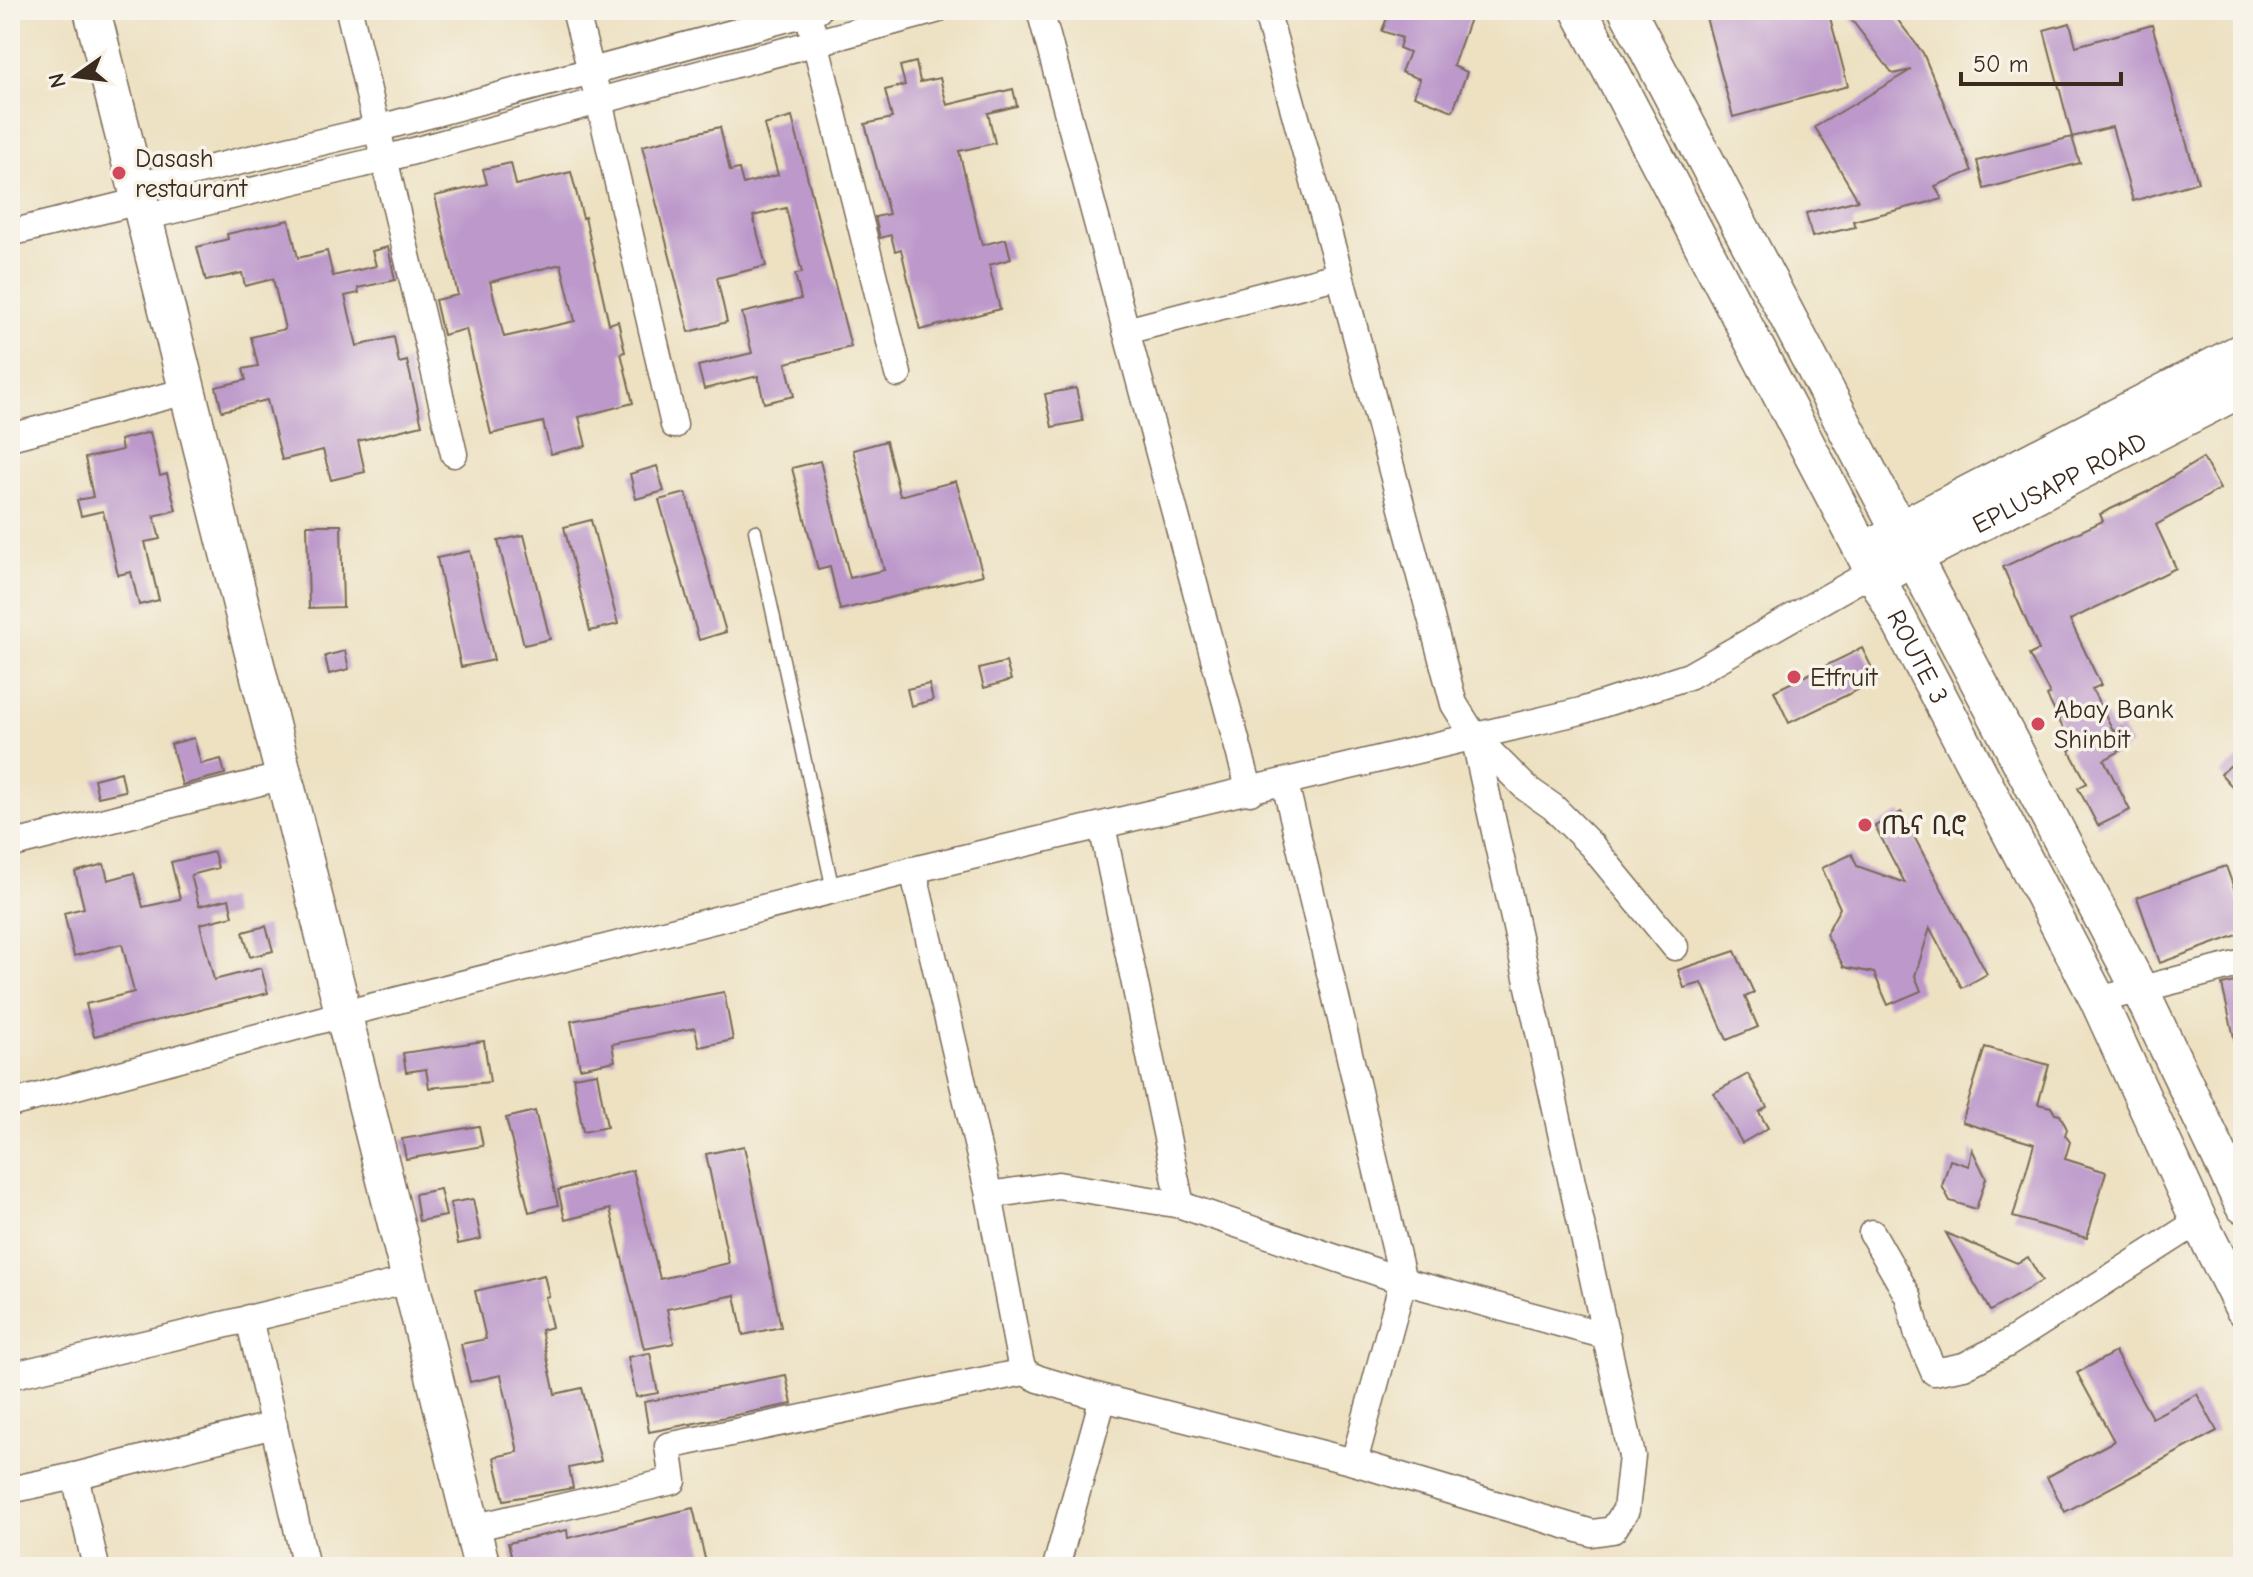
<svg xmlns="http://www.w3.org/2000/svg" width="2253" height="1577" font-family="'Comic Neue','Noto Sans Ethiopic',sans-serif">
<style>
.building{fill:#bc98cb;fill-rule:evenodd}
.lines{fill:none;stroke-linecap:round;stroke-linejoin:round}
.lane-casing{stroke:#796a57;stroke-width:15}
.street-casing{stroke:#796a57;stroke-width:29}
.secondary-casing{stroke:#796a57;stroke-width:39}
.lane{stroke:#fff;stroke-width:12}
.street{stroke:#fff;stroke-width:26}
.secondary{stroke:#fff;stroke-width:36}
.poi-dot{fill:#d1495b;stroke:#f7f3e8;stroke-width:3}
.labels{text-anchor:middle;stroke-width:7;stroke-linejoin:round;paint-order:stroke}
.poi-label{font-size:26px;fill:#3b2a1e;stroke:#f7f3e8;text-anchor:start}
.street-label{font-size:26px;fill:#3b2a1e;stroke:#f7f3e8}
</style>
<rect width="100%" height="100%" fill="#f7f3e8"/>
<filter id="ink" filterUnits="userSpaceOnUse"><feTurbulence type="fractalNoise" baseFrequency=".0125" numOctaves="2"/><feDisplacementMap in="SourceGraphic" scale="16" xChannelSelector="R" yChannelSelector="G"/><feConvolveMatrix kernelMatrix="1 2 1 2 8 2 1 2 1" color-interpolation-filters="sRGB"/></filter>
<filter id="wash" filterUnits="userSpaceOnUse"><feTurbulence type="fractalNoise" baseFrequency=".006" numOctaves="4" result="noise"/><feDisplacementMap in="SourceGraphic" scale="32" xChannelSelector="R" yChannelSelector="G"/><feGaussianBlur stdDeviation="1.8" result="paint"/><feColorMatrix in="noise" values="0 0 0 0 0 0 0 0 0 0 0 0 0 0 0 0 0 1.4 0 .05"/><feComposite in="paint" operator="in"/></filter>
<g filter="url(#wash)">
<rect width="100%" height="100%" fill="#ede1c2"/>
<g id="blocks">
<g class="building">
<polygon points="1390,10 1473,10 1453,66 1467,72 1453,111 1414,96 1420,79 1401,72 1409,52 1399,48 1402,38 1382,31"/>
<polygon points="1704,10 1828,10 1848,86 1733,117"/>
<polygon points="1844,10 1890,10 1923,53 1972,171 1935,186 1942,199 1853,221 1855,227 1812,237 1806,213 1858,200 1815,127 1911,70 1893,74"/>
<polygon points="2070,23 2076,46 2152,25 2198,182 2133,201 2112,127 2072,137 2044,30"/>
<polygon points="916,62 920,82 940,78 947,105 1013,89 1017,106 988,113 995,143 959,151 982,245 1006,239 1011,259 989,265 1000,309 920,330 901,249 895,251 891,235 880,238 875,217 889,214 865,124 892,118 885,90 905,85 900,66"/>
<polygon points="792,117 851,347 786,363 794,396 764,403 758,376 704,389 698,366 752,353 742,313 801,299 795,274 802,273 786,208 753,216 766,266 717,278 727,322 689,332 642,146 720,127 730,171 739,169 743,184 778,175 764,125"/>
<polygon points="2072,137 2080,163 1984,189 1977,161"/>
<path d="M 511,163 L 516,185 L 571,172 L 583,218 L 585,217 L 609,324 L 618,321 L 625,352 L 621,353 L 633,403 L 579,417 L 586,446 L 551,454 L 543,422 L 491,434 L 466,329 L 443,335 L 435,300 L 458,295 L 435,196 L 487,184 L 483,169 ZM 561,264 L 575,321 L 504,337 L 490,282 Z"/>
<polygon points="289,220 298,258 327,251 333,276 376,266 372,251 388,247 395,280 358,288 359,293 345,296 357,346 394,337 399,363 407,361 422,425 358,441 365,472 331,480 323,450 282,460 267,400 222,411 216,387 246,380 243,369 258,366 251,337 285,329 273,279 245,286 242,273 206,281 197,247 228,239 227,234"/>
<polygon points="1076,388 1083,421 1052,427 1045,394"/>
<polygon points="150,432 160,476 167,474 176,510 154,516 160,539 145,542 159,600 139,605 131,572 118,575 103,511 81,516 77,500 93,497 85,458 122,450 120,440"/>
<polygon points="886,441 900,496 956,481 983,575 840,610 830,567 818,570 792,468 820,461 850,578 884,570 853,450"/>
<polygon points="2203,458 2220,489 2156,525 2176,568 2070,620 2101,685 2092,689 2114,732 2121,727 2131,745 2104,760 2130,810 2098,826 2078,788 2087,783 2069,750 2073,748 2047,696 2050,694 2029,655 2039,650 2003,567 2103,521 2100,514 2147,492"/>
<polygon points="657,466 664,491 636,499 630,474"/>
<polygon points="686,493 726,632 699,640 659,500"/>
<polygon points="591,520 618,624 590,631 564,527"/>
<polygon points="307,525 341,525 343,607 309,608"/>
<polygon points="524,535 550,639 524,645 498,541"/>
<polygon points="470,551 494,660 461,667 437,558"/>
<polygon points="1862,648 1878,680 1789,723 1774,691"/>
<polygon points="345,651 349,669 329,674 325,656"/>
<polygon points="1006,662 1011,680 984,688 979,669"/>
<polygon points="929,684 933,700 911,706 907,689"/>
<polygon points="194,738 201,764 221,759 225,774 182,785 171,744"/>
<polygon points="2243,754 2243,799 2221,774"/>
<polygon points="121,772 125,791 98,797 94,779"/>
<polygon points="1901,812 1987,974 1962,988 1930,928 1915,976 1921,991 1888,1005 1874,973 1844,967 1826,934 1840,908 1822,868 1852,854 1857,866 1905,883 1875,826"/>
<polygon points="214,852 218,868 191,875 199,906 229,899 233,916 200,924 214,980 261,968 268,993 94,1036 86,1004 134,992 122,944 74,956 64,913 84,908 75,872 104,864 108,880 134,873 143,907 180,899 171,862"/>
<polygon points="2226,866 2243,914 2243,933 2160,963 2137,897"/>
<polygon points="266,926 273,951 250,957 243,932"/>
<polygon points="1735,951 1754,993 1745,997 1758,1027 1727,1040 1702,983 1684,988 1678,970"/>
<polygon points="2243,980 2243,1045 2236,1046 2222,985"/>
<polygon points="724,992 733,1040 699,1047 695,1028 612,1044 615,1061 580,1068 571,1021"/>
<polygon points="484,1041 490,1082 429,1088 426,1069 406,1072 403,1053"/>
<polygon points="1985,1047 2049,1065 2038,1104 2051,1107 2055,1114 2060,1115 2067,1129 2065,1135 2070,1142 2065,1159 2106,1172 2087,1238 2013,1217 2034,1144 1962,1122"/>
<polygon points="597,1073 607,1127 583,1132 573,1077"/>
<polygon points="1748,1074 1767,1107 1759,1112 1768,1128 1742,1143 1714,1093"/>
<polygon points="535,1111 558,1205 529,1212 506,1118"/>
<polygon points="479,1126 483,1146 406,1159 402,1139"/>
<polygon points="744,1146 781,1327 743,1335 735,1295 667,1309 674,1343 644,1349 610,1209 565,1220 558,1190 633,1170 660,1279 729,1263 706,1154"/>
<polygon points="1972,1149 1986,1178 1976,1209 1950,1201 1942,1186 1950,1160 1969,1166"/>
<polygon points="440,1189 446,1216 419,1221 415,1194"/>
<polygon points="473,1199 481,1239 458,1244 450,1203"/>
<polygon points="1946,1233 2017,1263 2028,1257 2042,1281 1990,1311"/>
<polygon points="544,1275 549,1296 545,1297 552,1327 541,1330 555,1394 582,1388 601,1461 569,1468 573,1488 504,1500 494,1457 518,1452 501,1375 470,1382 461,1344 486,1339 475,1291"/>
<polygon points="2115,1352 2152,1418 2197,1394 2217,1431 2065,1512 2047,1477 2114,1441 2077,1373"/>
<polygon points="650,1353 658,1393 636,1397 628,1357"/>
<polygon points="786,1375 792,1404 649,1432 644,1402"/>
<polygon points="693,1508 707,1567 514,1567 508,1543 567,1530 568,1538"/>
</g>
</g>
</g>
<g filter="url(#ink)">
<use href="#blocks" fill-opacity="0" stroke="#796a57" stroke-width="2"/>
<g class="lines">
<defs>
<polyline id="lane" points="755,531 833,890"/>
<g id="street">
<polyline points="349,10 454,454"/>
<polyline points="575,10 599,101 674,425"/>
<polyline points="1040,10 1250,792"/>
<polyline points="1266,10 1340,275 1454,704 1474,736 1526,788 1553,807 1592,846 1675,947"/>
<polyline points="812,29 898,374"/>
<polyline points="136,186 376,129 818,10"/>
<polyline points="144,217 384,159 936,10"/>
<polyline points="10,233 140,201"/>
<polyline points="1126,331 1340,275"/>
<polyline points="10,437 187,391"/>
<polyline points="1285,783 1403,1281 1354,1462"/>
<polyline points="1102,826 1181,1205"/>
<polyline points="10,845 284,776"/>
<polyline points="913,870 989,1195 1020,1360 1024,1372"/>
<polyline points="2098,1000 2243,963"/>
<polyline points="10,1104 343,1014 913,870 1581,711 1689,676 1858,580 1878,580"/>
<polyline points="989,1195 1058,1185 1181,1205 1403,1281 1607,1336"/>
<polyline points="1872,1233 1908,1296 1918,1335 1934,1372 1964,1366 2007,1344 2199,1221"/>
<polyline points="249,1318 306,1567"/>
<polyline points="10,1376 410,1280"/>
<polyline points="75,1476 96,1567"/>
<polyline points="10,1490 75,1476 274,1425"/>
<polyline points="472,1528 673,1481 668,1446 1024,1372 1039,1379 1103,1398 1354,1462 1592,1533 1613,1530 1626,1510 1632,1456 1474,736"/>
<polyline points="1056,1567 1103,1398"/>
</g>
<g id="secondary">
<polyline points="92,10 482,1567"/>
<path id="s1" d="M 1579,10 L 2098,1000 L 2199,1221 L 2243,1308"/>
<polyline points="1627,10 2140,990 2243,1205"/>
<polyline points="1880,542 1900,529 2243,351"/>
<path id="s2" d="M 1893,570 L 1914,557 L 2243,388"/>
</g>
</defs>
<use href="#lane" class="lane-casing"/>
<use href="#street" class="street-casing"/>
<use href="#secondary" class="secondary-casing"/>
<use href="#lane" class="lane"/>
<use href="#street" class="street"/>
<use href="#secondary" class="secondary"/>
</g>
</g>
<g class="poi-dot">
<circle cx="119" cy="173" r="8"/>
<circle cx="1794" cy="677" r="8"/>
<circle cx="2038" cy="724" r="8"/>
<circle cx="1865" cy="825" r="8"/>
</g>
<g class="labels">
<g class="poi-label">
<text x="135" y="167">Dasash<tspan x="135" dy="30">restaurant</tspan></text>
<text x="1810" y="686">Etfruit</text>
<text x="2054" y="718">Abay Bank<tspan x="2054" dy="30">Shinbit</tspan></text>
<text x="1881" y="834">ጤና ቢሮ</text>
</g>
<g class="street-label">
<text dy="9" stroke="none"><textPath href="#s2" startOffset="188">EPLUSAPP ROAD</textPath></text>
<text dy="9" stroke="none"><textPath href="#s1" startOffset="730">ROUTE 3</textPath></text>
</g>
</g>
<rect width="2253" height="1577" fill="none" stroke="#f7f3e8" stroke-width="40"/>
<g transform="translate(76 76) rotate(256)" stroke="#f7f3e8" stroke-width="6" paint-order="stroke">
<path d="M0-6L14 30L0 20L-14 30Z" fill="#3b2a1e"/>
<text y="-12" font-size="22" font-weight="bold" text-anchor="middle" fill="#3b2a1e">N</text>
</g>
<path d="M1961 72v12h160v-12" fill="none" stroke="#3b2a1e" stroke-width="4"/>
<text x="1973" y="72" font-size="24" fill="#3b2a1e" stroke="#f7f3e8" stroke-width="6" paint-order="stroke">50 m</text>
</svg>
